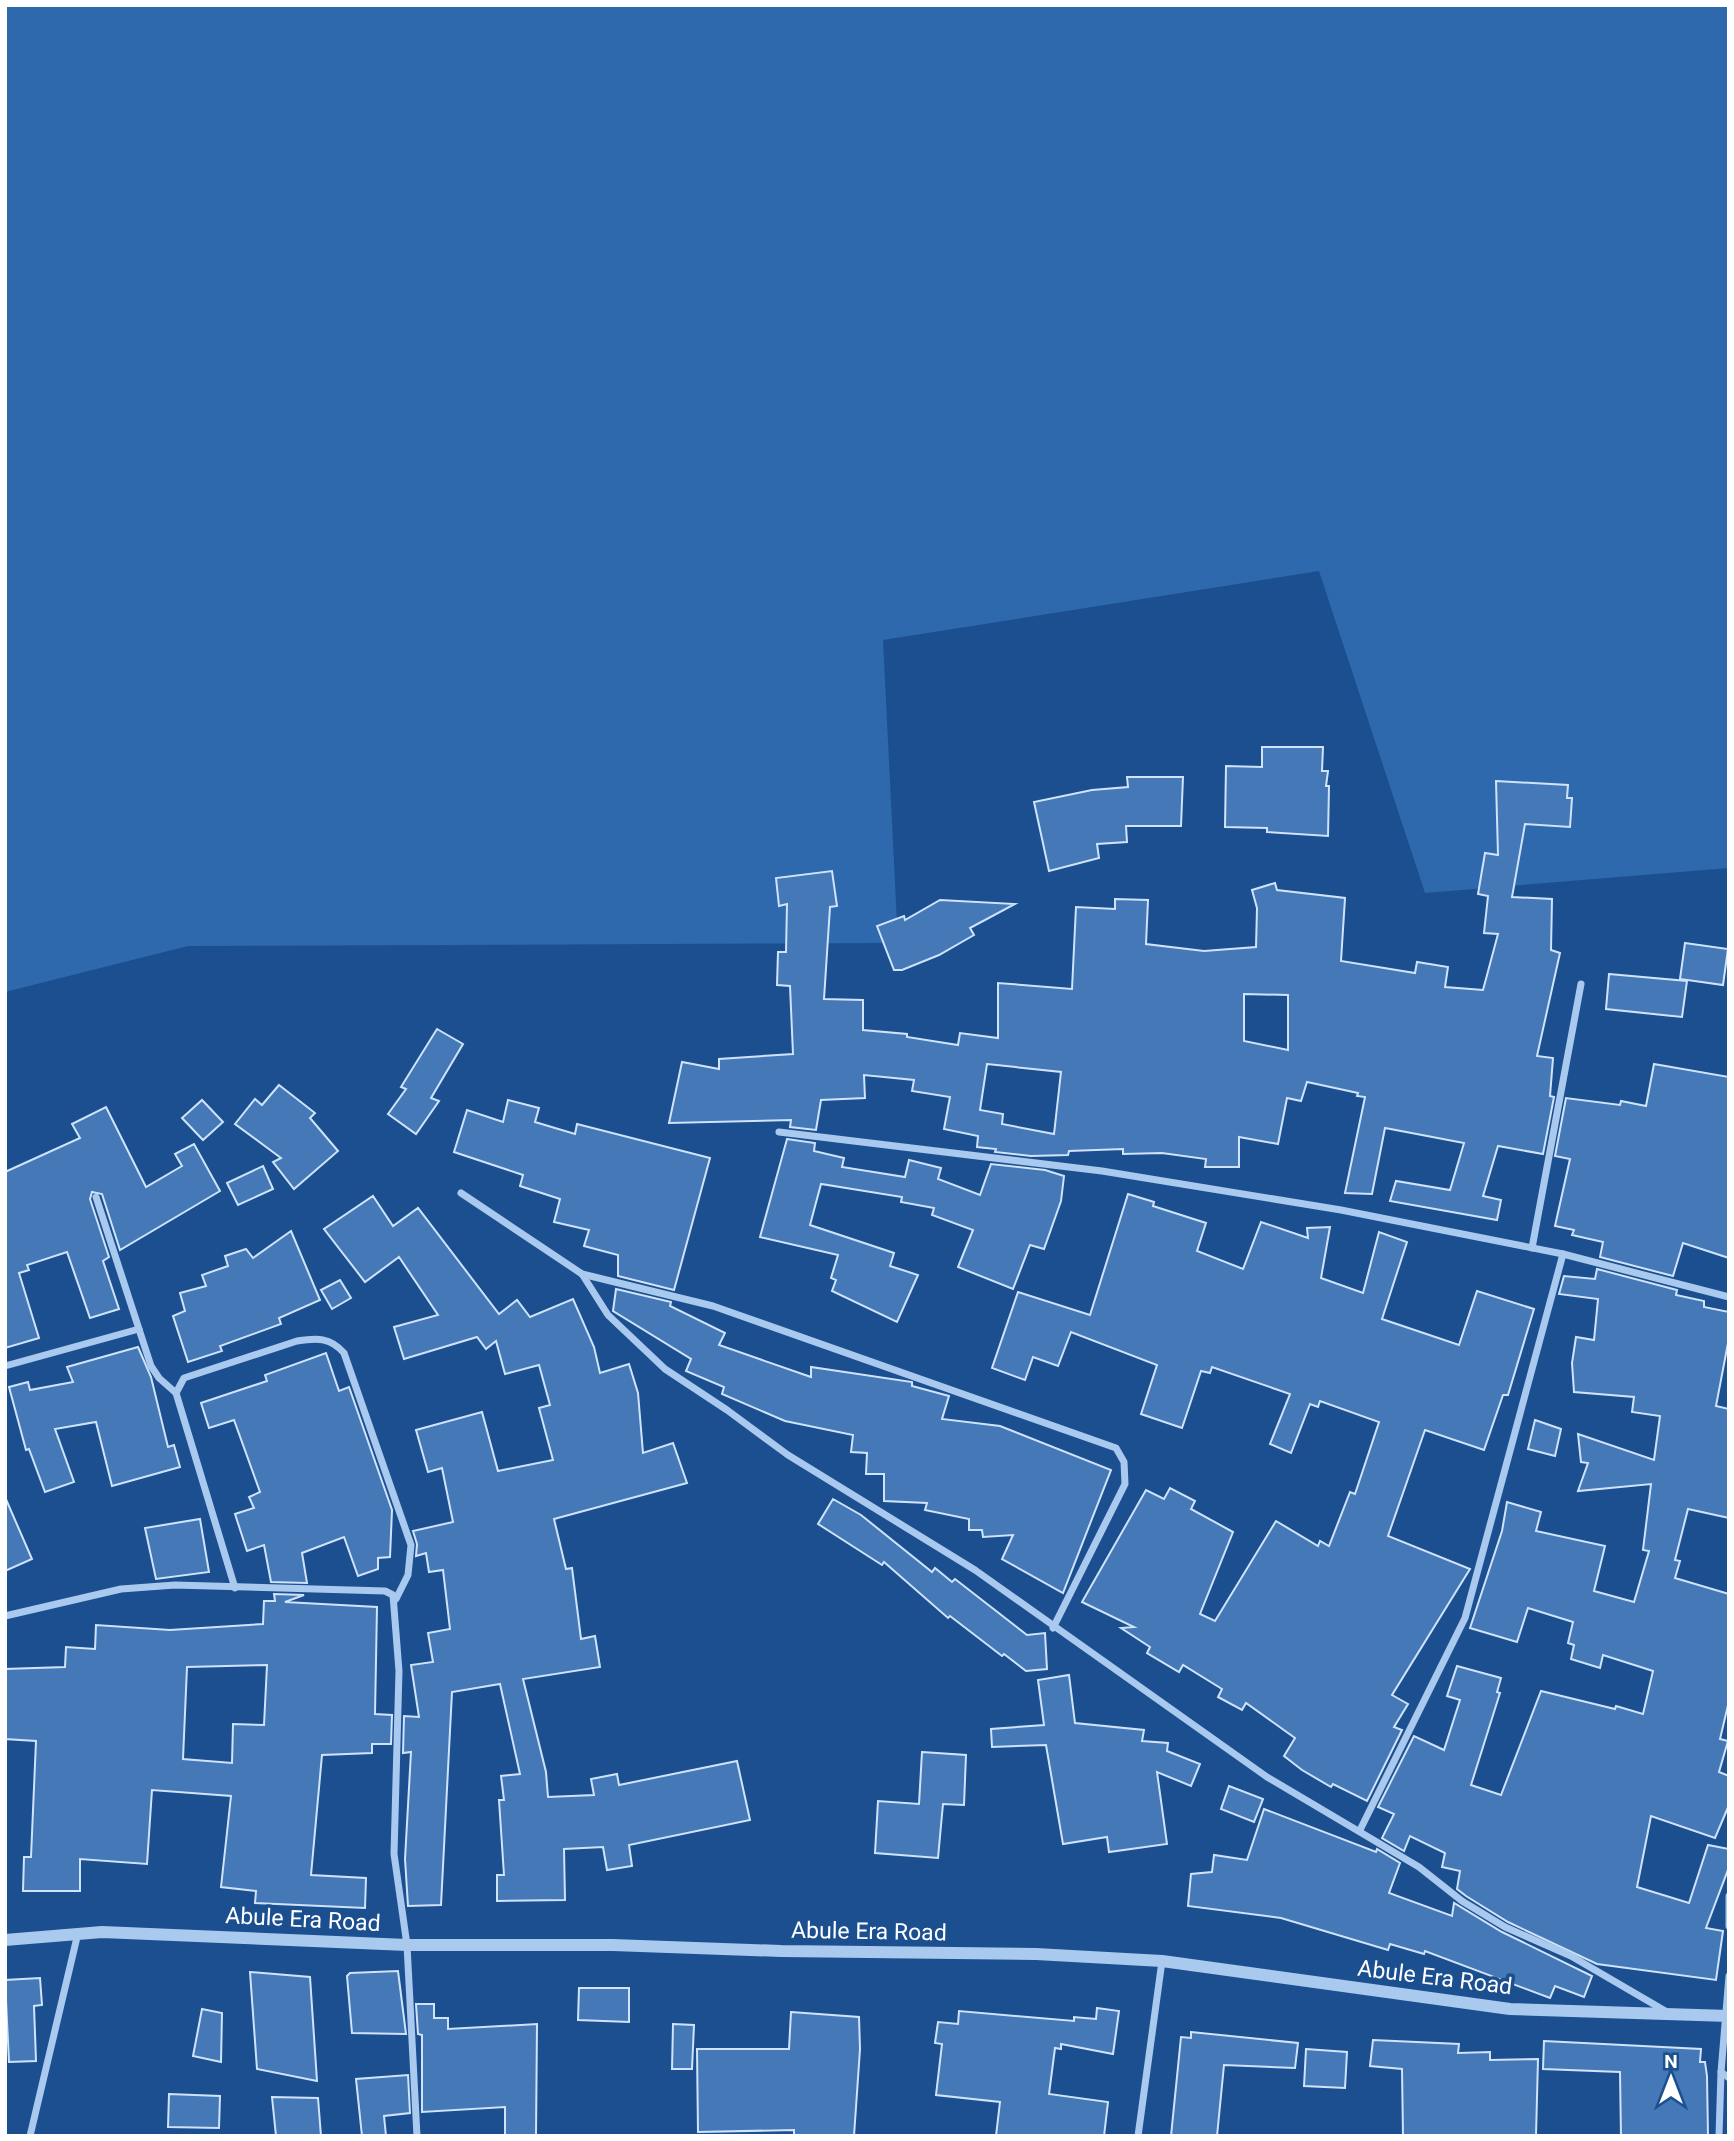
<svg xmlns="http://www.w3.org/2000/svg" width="1734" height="2141" font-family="Roboto,sans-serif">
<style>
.green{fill:#2e69ad}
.building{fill:#4478b7;stroke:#cfe3fa;stroke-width:2;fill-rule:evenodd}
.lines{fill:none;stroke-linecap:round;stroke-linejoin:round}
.minor{stroke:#a9c9ee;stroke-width:7}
.tertiary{stroke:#a9c9ee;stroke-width:12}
.labels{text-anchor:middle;stroke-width:7;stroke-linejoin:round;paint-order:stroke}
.street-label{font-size:23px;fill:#fff;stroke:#1b4f8f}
</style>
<rect width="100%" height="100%" fill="#1b4f8f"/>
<polygon class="green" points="5,5 1729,5 1729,868 1425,893 1319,571 883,640 898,943 188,946 5,992"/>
<g class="building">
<polygon points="1262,747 1323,747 1322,771 1328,771 1326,786 1329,786 1328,836 1267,832 1267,828 1225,827 1226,766 1262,767"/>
<polygon points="1127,777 1183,777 1181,826 1126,826 1127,842 1097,844 1099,858 1049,871 1034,802 1092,790 1128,787"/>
<path d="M 1496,781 L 1568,785 L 1567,798 L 1572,798 L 1570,827 L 1525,824 L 1512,897 L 1552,899 L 1551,950 L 1560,953 L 1537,1056 L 1553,1058 L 1550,1096 L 1554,1097 L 1543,1154 L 1498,1146 L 1483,1196 L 1501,1200 L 1497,1220 L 1390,1201 L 1396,1181 L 1450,1190 L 1464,1143 L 1385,1128 L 1372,1194 L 1345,1193 L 1365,1097 L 1357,1096 L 1358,1093 L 1307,1082 L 1301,1101 L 1287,1098 L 1278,1144 L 1239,1137 L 1239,1167 L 1205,1167 L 1206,1159 L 1162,1153 L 1123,1154 L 1123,1149 L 1069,1151 L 1068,1155 L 1031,1156 L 995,1152 L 996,1149 L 977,1147 L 978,1136 L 944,1129 L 950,1097 L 912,1091 L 914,1080 L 864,1075 L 865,1098 L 821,1100 L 816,1130 L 790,1127 L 791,1120 L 669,1123 L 682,1062 L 719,1069 L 719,1059 L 793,1054 L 790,986 L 777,985 L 778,952 L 786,952 L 787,904 L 779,906 L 776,878 L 832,871 L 837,906 L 830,907 L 824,999 L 863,1000 L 863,1030 L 907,1034 L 907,1037 L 958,1045 L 960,1033 L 998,1038 L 998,983 L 1072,989 L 1076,907 L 1115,909 L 1115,899 L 1148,900 L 1146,944 L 1204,951 L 1256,947 L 1257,908 L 1252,890 L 1275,883 L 1277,890 L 1345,898 L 1341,961 L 1415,973 L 1417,962 L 1448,967 L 1445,987 L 1483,990 L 1498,934 L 1484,933 L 1488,896 L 1478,894 L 1485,853 L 1498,855 ZM 1244,994 L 1288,995 L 1288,1050 L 1244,1041 ZM 987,1064 L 1061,1072 L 1054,1134 L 1002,1124 L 1003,1114 L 980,1110 Z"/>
<polygon points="940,900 1015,904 970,928 974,935 939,955 902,970 894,970 877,926 904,916 905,920"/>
<polygon points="1685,943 1728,949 1723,985 1680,979"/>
<polygon points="1609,974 1687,981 1682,1017 1606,1009"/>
<polygon points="437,1029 463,1044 431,1098 439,1101 416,1134 388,1114 406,1089 401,1087"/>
<polygon points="1654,1064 1729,1077 1729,1258 1683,1243 1673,1276 1600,1257 1603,1242 1572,1235 1574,1230 1555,1226 1570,1159 1555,1156 1566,1098 1620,1105 1621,1101 1646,1106"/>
<polygon points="279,1085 315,1113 310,1118 338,1151 294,1189 273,1162 281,1158 235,1124 255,1099 262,1105"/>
<polygon points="202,1100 223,1122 203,1140 182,1118"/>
<polygon points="508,1100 539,1108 535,1122 575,1134 577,1124 710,1158 674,1290 618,1276 618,1255 584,1246 589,1230 554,1222 560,1199 520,1186 523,1175 454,1152 467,1110 503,1122"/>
<polygon points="106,1107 146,1187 182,1166 175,1154 194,1144 220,1191 120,1250 102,1194 92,1192 90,1199 109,1257 103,1261 119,1309 90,1318 67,1252 27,1265 29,1270 19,1273 39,1338 5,1348 5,1172 80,1138 72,1124"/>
<polygon points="787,1139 815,1143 814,1151 844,1158 842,1167 905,1177 909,1160 941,1168 938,1179 980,1195 991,1164 1045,1170 1064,1176 1061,1201 1044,1249 1030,1245 1013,1289 958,1267 973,1230 932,1215 934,1208 901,1202 902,1197 821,1184 810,1225 894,1253 890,1266 918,1275 897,1322 832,1291 836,1280 831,1278 838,1255 760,1237"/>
<polygon points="263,1166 273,1189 238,1205 227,1183"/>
<polygon points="1128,1194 1154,1202 1153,1206 1206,1223 1197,1251 1243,1269 1261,1222 1308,1238 1307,1228 1330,1227 1321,1278 1363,1293 1379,1232 1407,1242 1382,1319 1459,1345 1477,1291 1534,1309 1508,1395 1503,1395 1484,1450 1425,1430 1388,1536 1470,1569 1392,1695 1408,1704 1394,1727 1402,1730 1367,1801 1333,1784 1331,1787 1302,1770 1284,1756 1295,1738 1246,1703 1242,1710 1218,1697 1222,1689 1183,1665 1179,1672 1147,1653 1150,1647 1121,1628 1134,1627 1082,1602 1146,1490 1164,1499 1170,1488 1195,1501 1191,1509 1233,1532 1200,1614 1215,1621 1276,1521 1318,1546 1320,1541 1329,1546 1350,1492 1355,1494 1379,1422 1320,1401 1318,1407 1310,1404 1291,1453 1270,1444 1290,1394 1212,1367 1210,1373 1201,1371 1182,1428 1141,1414 1157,1365 1071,1332 1058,1366 1033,1357 1025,1380 992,1368 1018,1292 1090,1315"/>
<polygon points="373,1196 393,1226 418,1208 499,1314 517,1300 530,1317 573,1299 594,1347 600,1373 629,1364 638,1393 643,1453 673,1443 687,1483 554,1519 566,1569 572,1568 581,1639 595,1636 600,1667 523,1679 546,1772 548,1797 594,1795 591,1779 617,1774 619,1785 737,1761 750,1820 629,1845 632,1866 607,1870 603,1847 564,1849 565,1900 497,1901 497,1875 504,1875 499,1800 504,1800 501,1776 520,1774 500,1684 452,1692 441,1905 408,1906 405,1859 411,1752 403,1753 404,1716 419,1717 411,1665 433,1662 428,1633 450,1629 443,1570 429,1572 426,1553 416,1556 417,1544 413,1531 453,1522 442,1468 428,1472 416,1430 482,1412 498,1471 553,1460 539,1408 550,1405 539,1365 505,1374 496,1341 486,1349 477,1337 404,1359 394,1327 438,1315 399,1257 365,1282 324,1229"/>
<polygon points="291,1231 320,1300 279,1318 281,1324 220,1346 222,1351 188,1362 173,1316 185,1311 180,1293 206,1286 202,1275 228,1266 225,1256 246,1249 253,1258"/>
<polygon points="1597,1269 1677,1290 1676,1295 1704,1301 1704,1307 1729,1312 1729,1338 1716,1406 1729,1409 1729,1518 1688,1509 1675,1560 1680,1561 1675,1578 1729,1594 1729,1701 1720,1739 1728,1741 1719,1772 1729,1776 1729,1805 1715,1838 1651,1816 1637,1887 1689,1903 1708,1845 1729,1849 1729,1867 1706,1928 1723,1931 1716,1980 1597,1964 1508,1922 1466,1896 1457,1889 1460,1871 1442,1867 1445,1853 1410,1836 1404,1851 1382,1838 1394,1814 1378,1807 1414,1736 1444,1750 1460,1700 1447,1696 1457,1666 1501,1678 1497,1692 1500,1693 1471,1785 1501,1795 1541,1691 1615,1709 1616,1706 1643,1714 1653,1671 1603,1655 1600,1668 1571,1659 1574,1645 1568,1643 1573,1622 1528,1608 1517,1642 1470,1628 1502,1531 1507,1502 1541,1512 1536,1531 1605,1546 1594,1591 1634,1602 1649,1551 1643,1550 1651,1484 1578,1491 1588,1463 1581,1462 1578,1434 1654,1460 1660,1416 1632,1412 1634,1397 1574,1392 1572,1363 1576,1337 1594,1340 1598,1299 1559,1294 1564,1276 1595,1279"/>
<polygon points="340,1280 351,1298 332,1309 321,1290"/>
<polygon points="616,1289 671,1302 670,1306 725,1333 719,1345 811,1377 811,1367 912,1382 912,1386 949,1396 942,1419 1000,1426 1111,1470 1063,1593 1002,1559 1013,1535 983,1537 982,1530 969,1530 969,1519 925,1510 927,1503 884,1501 884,1474 866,1474 867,1453 851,1452 853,1435 785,1421 722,1394 724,1387 686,1371 691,1359 613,1311"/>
<polygon points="138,1347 151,1377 168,1447 174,1445 180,1467 112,1486 96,1422 55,1429 74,1482 45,1492 29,1449 26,1450 9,1387 28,1382 30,1390 73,1382 67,1367"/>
<polygon points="326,1353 339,1391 349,1387 392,1510 390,1557 378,1558 378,1569 358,1576 344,1537 302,1553 307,1583 271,1582 264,1545 247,1551 235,1514 254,1508 249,1497 260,1492 234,1420 209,1428 201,1403 267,1381 265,1375"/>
<polygon points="1535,1420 1561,1429 1555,1456 1528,1449"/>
<polygon points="5,1497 32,1559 5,1571"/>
<polygon points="833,1499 861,1515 932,1572 935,1568 952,1582 955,1579 1027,1635 1045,1633 1047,1669 1026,1671 1004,1654 1002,1656 950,1616 948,1618 884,1562 882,1565 818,1524"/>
<polygon points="200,1519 209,1572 156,1579 145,1528"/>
<path d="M 274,1594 L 304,1595 L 285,1602 L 377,1607 L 375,1714 L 392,1715 L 391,1744 L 372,1744 L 372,1753 L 322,1755 L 311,1875 L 366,1878 L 365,1908 L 255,1903 L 256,1891 L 221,1887 L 231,1796 L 152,1790 L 147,1864 L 80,1859 L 80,1891 L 23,1891 L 24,1857 L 31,1857 L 36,1741 L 5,1739 L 5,1669 L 65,1667 L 66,1647 L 95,1649 L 96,1625 L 170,1630 L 263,1624 L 264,1601 L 275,1601 ZM 267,1665 L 264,1725 L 233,1724 L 232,1763 L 183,1759 L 187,1667 Z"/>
<polygon points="1069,1675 1075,1723 1144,1730 1142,1741 1168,1743 1167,1751 1200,1764 1191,1786 1157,1772 1167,1844 1109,1852 1107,1837 1063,1844 1046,1745 992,1747 991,1729 1044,1725 1038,1680"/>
<polygon points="922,1752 966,1755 964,1805 943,1804 938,1858 875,1853 878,1801 919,1804"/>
<polygon points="1229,1786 1263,1799 1254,1822 1221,1809"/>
<polygon points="1264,1809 1376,1852 1377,1849 1400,1863 1389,1893 1452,1916 1454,1903 1502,1932 1592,1976 1584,1997 1555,1986 1550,1998 1425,1951 1424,1954 1390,1944 1388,1950 1281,1918 1188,1906 1191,1874 1212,1872 1214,1855 1247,1860"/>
<polygon points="398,1971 406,2034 352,2033 347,1976 350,1973"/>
<polygon points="250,1972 310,1977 317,2081 257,2069"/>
<polygon points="40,1978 42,2005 34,2006 36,2061 9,2062 5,1980"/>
<polygon points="579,1988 629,1988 629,2022 578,2020"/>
<polygon points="416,2004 434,2004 434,2018 448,2018 448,2029 537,2024 536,2136 505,2136 505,2107 422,2112 422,2035 418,2034"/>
<polygon points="1097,2008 1119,2011 1113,2054 1061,2044 1061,2049 1055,2048 1049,2094 1108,2102 1104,2136 996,2136 1000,2102 936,2095 942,2044 935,2043 938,2022 958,2024 959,2011 1074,2021 1074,2017 1096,2019"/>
<polygon points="202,2009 222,2013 221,2062 193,2056"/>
<polygon points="791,2012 859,2017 860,2049 854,2136 794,2136 794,2130 698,2132 697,2049 789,2049"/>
<polygon points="673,2024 694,2025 692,2069 672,2069"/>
<polygon points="1191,2032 1298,2043 1295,2068 1224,2065 1217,2136 1171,2136 1181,2037 1191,2038"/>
<polygon points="1373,2040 1459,2044 1458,2053 1490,2052 1490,2060 1538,2059 1536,2136 1403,2136 1402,2069 1370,2066"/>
<polygon points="1544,2041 1701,2049 1700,2062 1705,2062 1707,2076 1708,2136 1621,2136 1620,2072 1543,2069"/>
<polygon points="1306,2049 1347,2052 1345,2088 1304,2086"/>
<polygon points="408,2075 410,2113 384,2116 386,2136 362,2136 356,2079"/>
<polygon points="169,2094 220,2096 219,2128 168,2127"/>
<polygon points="272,2097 318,2098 321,2136 276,2136"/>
</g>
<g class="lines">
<g class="minor">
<polyline points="779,1132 1102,1171 1341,1210 1563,1254 1729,1297"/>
<polyline points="461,1193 582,1274 608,1315 665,1369 727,1410 788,1455 975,1570 1267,1777 1419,1867 1462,1901 1505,1927 1571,1956 1667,2012"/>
<polyline points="96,1197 151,1366 159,1378 176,1393"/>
<polyline points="1532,1248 1581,984"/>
<polyline points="582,1274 713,1306 1116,1448 1124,1462 1125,1484 1053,1628"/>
<polyline points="5,1366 139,1329"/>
<path d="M 235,1588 L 176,1393 L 184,1378 L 297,1341 C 317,1338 330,1337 344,1353 L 411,1545 L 408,1575 L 396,1599"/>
<polyline points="5,1616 121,1589 175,1585 385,1591 393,1595 399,1671 394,1854 407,1945 417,2136"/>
<polyline points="1360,1830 1465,1618 1563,1254"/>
<polyline points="1729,1896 1729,1926"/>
<polyline points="1729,1976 1721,2072 1729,2078"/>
<polyline points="30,2136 78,1933"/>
<polyline points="1138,2136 1162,1961"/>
<polyline points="1719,2136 1721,2072"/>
</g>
<polyline class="tertiary" points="5,1940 102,1932 407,1945 613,1945 781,1951 1036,1954 1162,1961 1510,2009 1729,2016"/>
</g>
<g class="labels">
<g class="street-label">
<text transform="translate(303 1919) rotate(3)" y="8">Abule Era Road</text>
<text transform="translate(869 1931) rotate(1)" y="8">Abule Era Road</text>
<text transform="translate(1435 1977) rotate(7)" y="8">Abule Era Road</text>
</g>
</g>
<rect width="1734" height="2141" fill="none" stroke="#ffffff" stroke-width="14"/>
<g transform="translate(1671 2078)" stroke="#1b4f8f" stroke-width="5" paint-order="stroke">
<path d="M0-5L12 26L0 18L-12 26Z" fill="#ffffff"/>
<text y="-10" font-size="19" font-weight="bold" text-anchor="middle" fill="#ffffff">N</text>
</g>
</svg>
